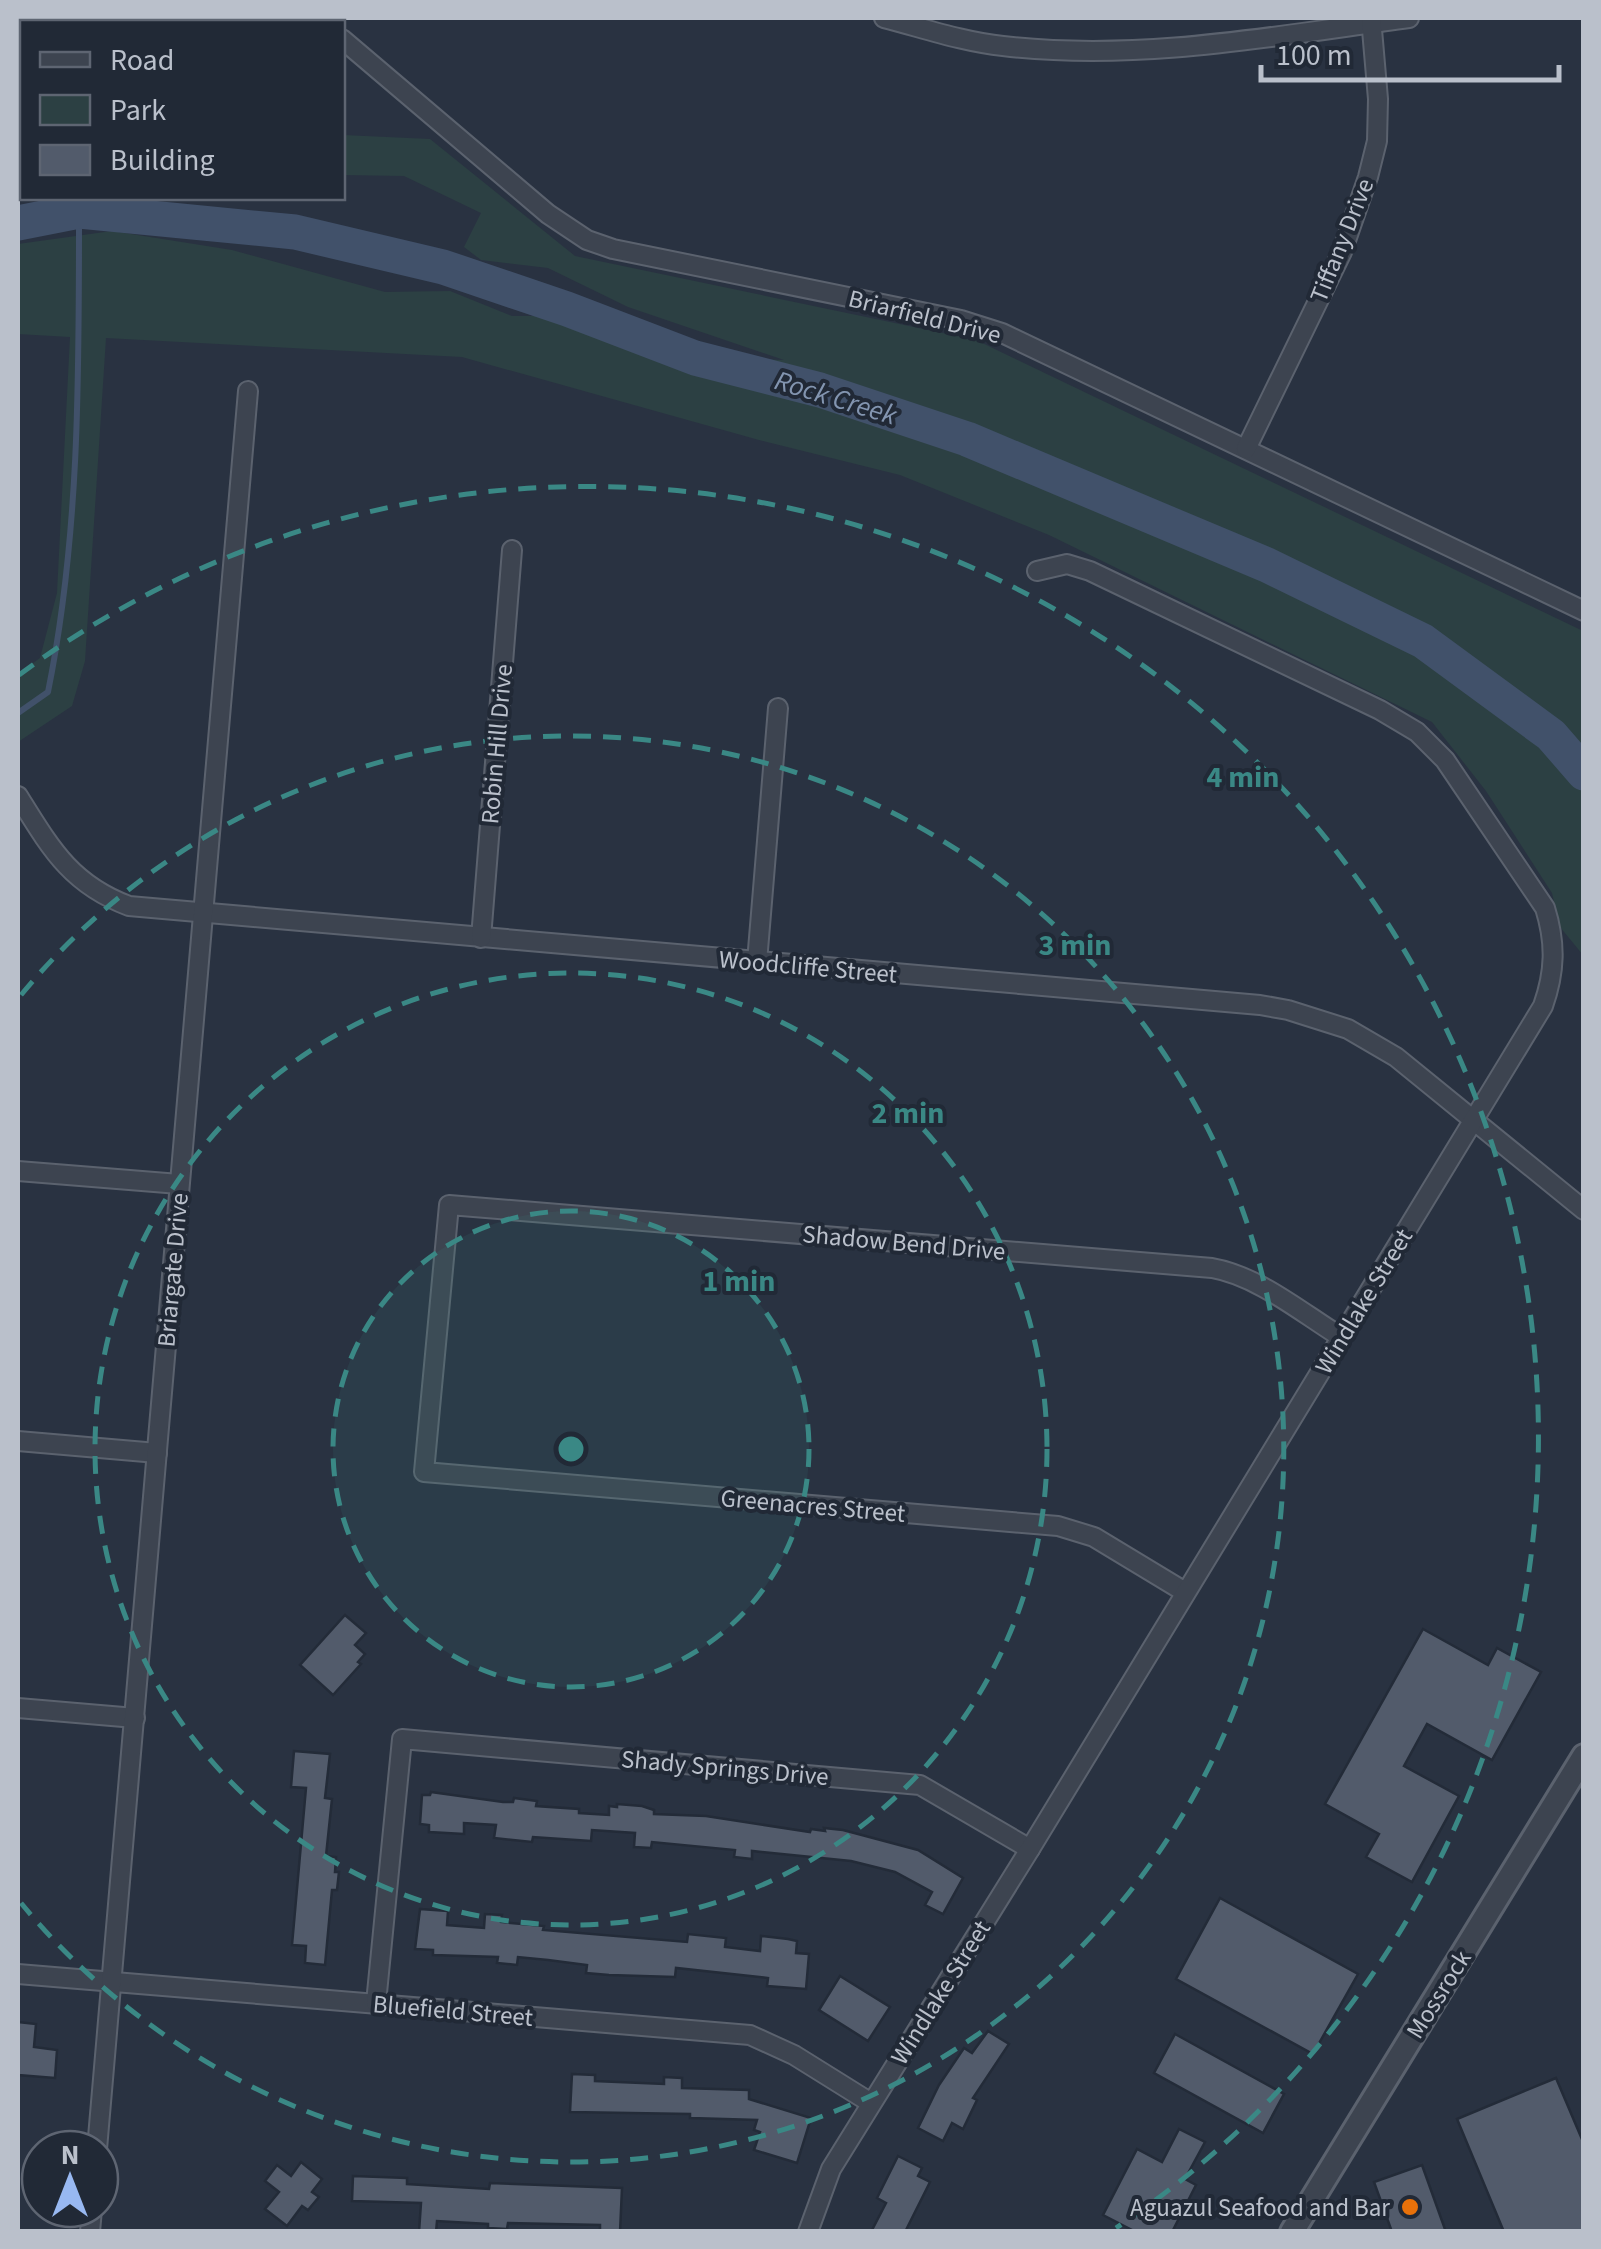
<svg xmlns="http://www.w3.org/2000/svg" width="1601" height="2249" font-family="'Source Sans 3',sans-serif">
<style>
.green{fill:#2c4043}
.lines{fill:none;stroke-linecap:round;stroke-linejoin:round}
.stream{stroke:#41516a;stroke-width:6}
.river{stroke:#41516a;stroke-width:35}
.building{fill:#525b6b;stroke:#232b38;stroke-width:2.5}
.minor-casing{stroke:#5b626e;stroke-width:22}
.tertiary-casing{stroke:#5b626e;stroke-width:28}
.minor{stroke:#3d4450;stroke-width:18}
.tertiary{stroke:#3d4450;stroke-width:22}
.ring{fill:none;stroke:#3a8885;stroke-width:5;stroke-dasharray:18 12}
.food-dot{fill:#e8710a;stroke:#212936;stroke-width:4}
.labels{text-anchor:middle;stroke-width:8;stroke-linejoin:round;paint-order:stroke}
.street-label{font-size:25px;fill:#bac0cb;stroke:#212936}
.poi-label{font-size:25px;fill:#bac0cb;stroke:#212936;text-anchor:end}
.water-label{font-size:28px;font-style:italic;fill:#8395b0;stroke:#212936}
.centre{fill:#3a8885;stroke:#212936;stroke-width:5}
.ring-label{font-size:30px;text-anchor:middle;font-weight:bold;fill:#3a8885;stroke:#212936;stroke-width:8;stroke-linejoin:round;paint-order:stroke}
</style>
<rect width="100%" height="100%" fill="#293241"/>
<polygon class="green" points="343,135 430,139 575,256 976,340 1583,631 1583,955 1560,927 1552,893 1486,791 1432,722 1049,535 900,475 759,440 462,357 106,338 85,661 72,706 18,742 18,674 40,658 57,593 70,337 18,334 18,244 112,231 232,250 385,292 450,291 512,316 550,316 679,357 784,360 628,307 548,268 481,260 464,247 481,213 404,176 343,175"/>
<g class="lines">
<path class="stream" d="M 18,713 L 48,692 C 80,534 79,371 79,211"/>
<polyline class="river" points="18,223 79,211 295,232 443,267 567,309 695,358 820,390 967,439 1267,565 1423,641 1551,735 1584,773"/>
</g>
<g class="building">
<polygon points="345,1615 366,1633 355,1645 365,1654 358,1662 361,1664 333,1695 300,1665"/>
<polygon points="1423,1629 1488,1665 1497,1648 1541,1672 1492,1760 1427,1724 1404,1766 1459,1796 1412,1882 1366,1857 1379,1834 1325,1804"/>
<polygon points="294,1751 330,1754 325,1798 332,1799 326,1856 336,1857 335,1872 339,1872 337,1890 332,1890 325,1965 305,1963 306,1946 292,1945 306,1788 291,1787"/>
<polygon points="431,1792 503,1802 513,1802 514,1798 537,1801 536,1806 579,1809 579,1813 609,1815 609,1806 617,1807 617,1804 642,1806 654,1810 654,1814 706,1816 810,1832 811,1829 825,1831 824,1828 843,1830 918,1850 963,1878 943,1914 925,1905 932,1892 895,1872 851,1861 752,1851 752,1859 734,1857 735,1850 652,1842 651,1848 634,1847 635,1833 592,1830 591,1841 533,1837 532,1842 494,1838 496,1825 464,1823 464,1834 429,1832 429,1825 420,1824 422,1795 430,1795"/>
<polygon points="1220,1898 1358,1974 1313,2054 1176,1979"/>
<polygon points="420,1909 448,1911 447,1925 484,1928 485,1914 502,1915 501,1922 544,1926 543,1930 687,1942 688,1934 726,1938 725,1947 760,1951 761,1936 788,1939 797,1941 796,1953 809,1954 806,1989 767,1986 768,1978 676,1968 675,1977 609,1975 586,1973 587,1965 548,1960 518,1957 517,1965 497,1963 498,1957 433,1955 433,1950 415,1949"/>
<polygon points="840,1976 890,2007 868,2041 819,2010"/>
<polygon points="18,2022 36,2024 34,2047 57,2050 55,2078 18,2075"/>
<polygon points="988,2031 1009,2044 973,2098 977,2100 963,2129 952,2123 943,2141 918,2128 939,2085 964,2048 972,2053"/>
<polygon points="1175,2034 1284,2094 1263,2133 1154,2073"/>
<polygon points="572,2074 595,2075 595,2081 664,2084 664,2077 682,2078 682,2088 749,2090 749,2099 811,2118 797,2163 754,2150 760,2132 754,2130 757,2120 690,2118 690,2114 570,2112"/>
<polygon points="1556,2078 1584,2144 1584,2232 1504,2232 1457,2119"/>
<polygon points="1179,2129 1205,2142 1185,2179 1196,2185 1172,2232 1136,2232 1103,2215 1137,2149 1162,2162"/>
<polygon points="898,2156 922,2168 918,2176 930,2182 905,2232 871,2232 886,2203 877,2198"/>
<polygon points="301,2162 322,2179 312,2192 319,2197 308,2210 302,2206 287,2226 265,2209 279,2192 265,2181 277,2165 291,2176"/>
<polygon points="1422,2165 1446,2232 1392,2232 1374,2182"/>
<polygon points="353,2176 407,2178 407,2184 489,2189 490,2183 622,2188 620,2232 600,2232 600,2225 508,2223 507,2229 488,2228 488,2224 437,2221 436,2232 419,2232 421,2203 352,2201"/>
</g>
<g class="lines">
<defs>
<g id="minor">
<polyline points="317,18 323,22"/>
<path d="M 884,18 C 923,28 963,42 1003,46 C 1139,62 1275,36 1409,18"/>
<polyline points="342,39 548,214 587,240 613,249 961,320 1002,333 1584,611"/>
<polyline points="1246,449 1342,252 1368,177 1377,141 1378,99 1371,18"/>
<path d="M 18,796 C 50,847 70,884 129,906 L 1260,1005 L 1288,1010 L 1348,1029 L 1396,1057 L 1584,1210"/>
<polyline points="481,938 512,550"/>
<polyline points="757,962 778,708"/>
<polyline points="18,1171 179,1184"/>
<polyline points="18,1441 157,1453"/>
<path d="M 1185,1592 L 1094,1537 L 1058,1526 L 424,1472 L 449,1205 L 1212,1268 C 1258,1276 1302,1313 1341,1337"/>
<polyline points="18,1708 135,1718"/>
<polyline points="18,1974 750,2035 794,2055 871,2103"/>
<polyline points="376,2003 402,1739 920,1785 1030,1849"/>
<polyline points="97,2149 248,391"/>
<polyline points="90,2232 92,2209"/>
<path d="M 808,2232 L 831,2169 L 1030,1849 L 1543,1006 C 1555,972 1556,943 1545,908 L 1445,760 L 1417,732 L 1380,710 L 1090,571 L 1067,564 L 1037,571"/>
</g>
<polyline id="tertiary" points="1292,2232 1584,1756"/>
</defs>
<use href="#minor" class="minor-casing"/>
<use href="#tertiary" class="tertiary-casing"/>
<use href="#minor" class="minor"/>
<use href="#tertiary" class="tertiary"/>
</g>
<circle cx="571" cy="1449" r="238" fill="#3a8885" fill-opacity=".12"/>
<g class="ring">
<circle cx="571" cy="1449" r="238"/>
<circle cx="571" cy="1449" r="476"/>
<path d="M21 995A713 713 0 1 1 21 1903"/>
<path d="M19 675A951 951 0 1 1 1116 2228"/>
</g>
<circle class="food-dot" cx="1410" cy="2207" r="10"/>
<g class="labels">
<g class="street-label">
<text transform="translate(1341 240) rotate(-68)" y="9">Tiffany Drive</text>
<text transform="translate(925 316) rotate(14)" y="9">Briarfield Drive</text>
<text transform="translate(496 744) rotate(-85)" y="9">Robin Hill Drive</text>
<text transform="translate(808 966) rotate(5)" y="9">Woodcliffe Street</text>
<text transform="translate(904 1242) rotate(5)" y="9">Shadow Bend Drive</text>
<text transform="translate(172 1270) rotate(-85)" y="9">Briargate Drive</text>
<text transform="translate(1363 1301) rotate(-59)" y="9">Windlake Street</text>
<text transform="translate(813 1505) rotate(5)" y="9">Greenacres Street</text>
<text transform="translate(725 1767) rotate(5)" y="9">Shady Springs Drive</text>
<text transform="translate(940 1992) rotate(-58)" y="9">Windlake Street</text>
<text transform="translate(1438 1994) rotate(-58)" y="9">Mossrock</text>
<text transform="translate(453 2010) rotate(5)" y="9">Bluefield Street</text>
</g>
<g class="poi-label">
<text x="1390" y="2216">Aguazul Seafood and Bar</text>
</g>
<g class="water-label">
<text transform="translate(836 397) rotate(17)" y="10">Rock Creek</text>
</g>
</g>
<circle cx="571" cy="1449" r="15" class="centre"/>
<g class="ring-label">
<text x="1243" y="787">4 min</text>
<text x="1075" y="955">3 min</text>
<text x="908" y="1123">2 min</text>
<text x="739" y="1291">1 min</text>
</g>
<rect width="1601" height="2249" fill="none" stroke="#bac0cb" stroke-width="40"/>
<rect x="20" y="20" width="325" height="180" fill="#212936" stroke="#5e6572" stroke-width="2.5"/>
<rect x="40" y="52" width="50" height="15" fill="#3d4450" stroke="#5e6572" stroke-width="2.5"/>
<text x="110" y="70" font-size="30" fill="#bac0cb">Road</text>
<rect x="40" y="95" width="50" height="30" fill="#2c4043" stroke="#5e6572" stroke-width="2.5"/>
<text x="110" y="120" font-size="30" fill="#bac0cb">Park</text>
<rect x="40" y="145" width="50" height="30" fill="#525b6b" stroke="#5e6572" stroke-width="2.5"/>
<text x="110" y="170" font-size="30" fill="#bac0cb">Building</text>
<g transform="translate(70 2179)"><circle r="48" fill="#212936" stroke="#5e6572" stroke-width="2.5"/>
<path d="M0-8L18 38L0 25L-18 38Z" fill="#98b8f1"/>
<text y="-15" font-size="28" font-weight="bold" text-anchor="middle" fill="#bac0cb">N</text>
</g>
<path d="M1261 65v15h298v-15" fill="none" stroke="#bac0cb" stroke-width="5"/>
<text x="1276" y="65" font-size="30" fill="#bac0cb" stroke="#212936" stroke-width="8" paint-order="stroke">100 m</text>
</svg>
